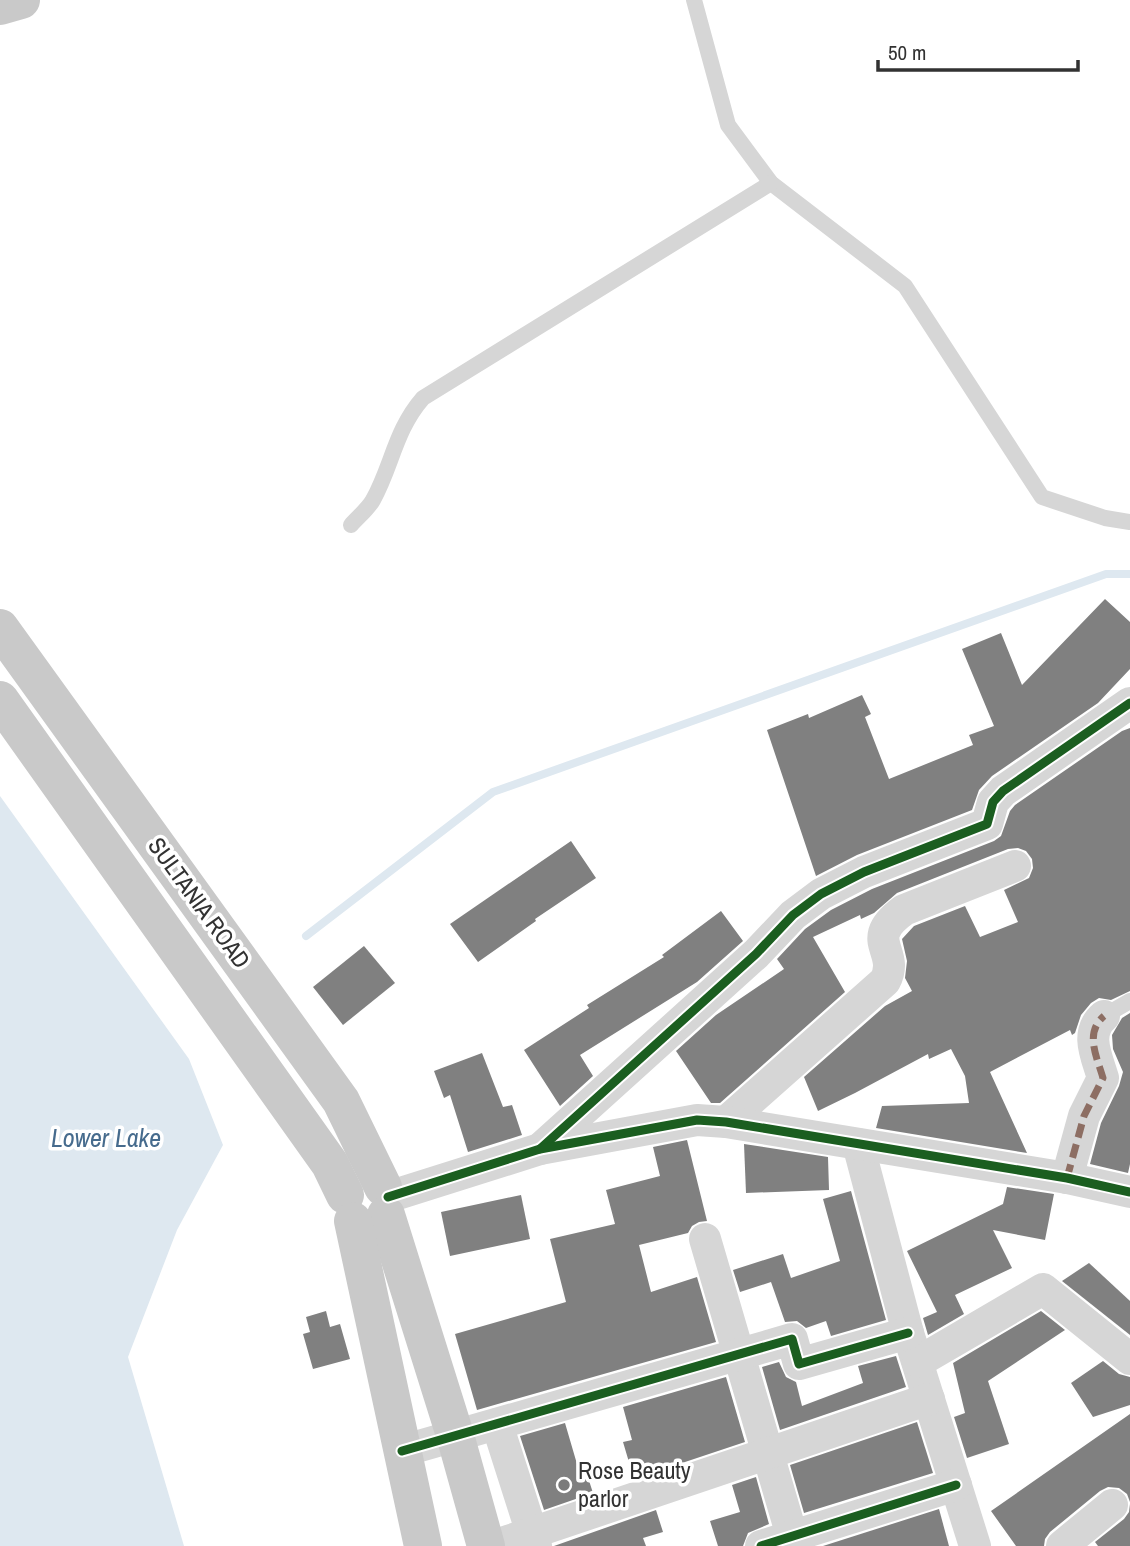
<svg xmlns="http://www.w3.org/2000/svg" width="1130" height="1546" font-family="'Archivo Narrow',sans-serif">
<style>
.water{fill:#dee8f0}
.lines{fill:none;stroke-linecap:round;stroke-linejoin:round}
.stream{stroke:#dee8f0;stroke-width:8}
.building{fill:#808080}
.lane{stroke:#d6d6d6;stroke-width:16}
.street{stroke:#d6d6d6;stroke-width:32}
.primary{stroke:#c9c9c9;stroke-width:38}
.quiet{stroke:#8d6e63;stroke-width:7;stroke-dasharray:14 7;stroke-linecap:butt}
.cycleway-casing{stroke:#fff;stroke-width:13}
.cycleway{stroke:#1b5e20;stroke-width:9}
.poi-dot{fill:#7a7a7a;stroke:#fff;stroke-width:2.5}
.labels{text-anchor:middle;stroke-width:7;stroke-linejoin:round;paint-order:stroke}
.street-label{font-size:24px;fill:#323232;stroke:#fff}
.poi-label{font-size:24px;fill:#323232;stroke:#fff;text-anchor:start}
.water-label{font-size:26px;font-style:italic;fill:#466b8d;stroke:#fff}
</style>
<rect width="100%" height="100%" fill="#fff"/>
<polygon class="water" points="0,796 189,1059 223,1145 177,1230 128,1357 184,1546 0,1546"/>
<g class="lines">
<polyline class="stream" points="306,936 493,792 1106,574 1130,574"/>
</g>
<g class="building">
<polygon points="1105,599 1130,622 1130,669 1098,703 992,776 979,790 972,810 857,855 816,876 767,730 808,714 809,718 862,695 871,714 865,717 889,779 973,745 969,735 994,726 962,649 1001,633 1022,685"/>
<polygon points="1130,728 1130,991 1111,1000 1099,998 1091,1003 1081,1015 1075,1033 1072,1035 1070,1030 990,1072 1027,1153 876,1128 882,1106 969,1103 965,1076 951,1049 929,1059 928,1054 855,1093 818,1111 804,1077 885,1006 912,991 905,978 907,961 902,939 914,926 965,906 980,937 1018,922 1004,890 1029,878 1033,868 1032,859 1026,851 1018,848 1008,849 897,893 874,913 861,919 860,915 813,937 845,992 720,1103 711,1103 676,1051 716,1015 784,969 777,959 805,929 831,910 872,889 994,841 1001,836 1010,811 1015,805 1122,731"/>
<polygon points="571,841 596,878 535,919 536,921 478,962 450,924"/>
<polygon points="721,911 743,941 697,982 580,1055 593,1076 560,1106 524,1050 589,1008 587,1005 664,957 662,955"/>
<polygon points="364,946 395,983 343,1025 313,987"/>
<polygon points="1130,1013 1130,1164 1128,1173 1090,1164 1101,1123 1119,1086 1123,1072 1113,1049 1112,1035 1122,1018"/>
<polygon points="482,1053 503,1107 512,1105 522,1135 468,1152 450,1095 444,1098 434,1071"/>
<polygon points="687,1140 707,1221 699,1222 692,1226 688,1233 639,1245 651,1292 697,1277 716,1342 477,1410 455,1334 566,1302 550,1239 615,1224 606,1190 660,1176 653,1147"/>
<polygon points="744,1144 828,1157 829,1190 746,1193"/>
<polygon points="1007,1187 1054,1194 1045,1240 993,1230 1012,1268 955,1295 964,1314 928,1335 923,1318 937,1312 907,1251 1003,1204"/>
<polygon points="851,1191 886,1320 831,1336 826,1321 806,1328 797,1321 785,1322 771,1282 740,1292 733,1270 783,1254 791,1278 840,1261 823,1199"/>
<polygon points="521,1195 530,1239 450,1256 441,1212"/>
<polygon points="1089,1263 1130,1301 1130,1335 1062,1281"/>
<polygon points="326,1311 330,1327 340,1324 350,1359 313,1369 303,1334 310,1332 306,1317"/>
<polygon points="1041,1311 1065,1330 988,1381 1009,1444 967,1458 954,1417 965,1413 953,1363"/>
<polygon points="896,1356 906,1387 780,1430 762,1367 779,1362 786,1377 796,1382 802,1406 863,1383 858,1366"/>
<polygon points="1103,1361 1119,1374 1130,1377 1130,1405 1093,1417 1071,1383"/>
<polygon points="726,1377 745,1442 634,1479 623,1442 632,1440 623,1407"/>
<polygon points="1130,1414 1130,1502 1127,1494 1119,1488 1108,1487 1100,1491 1050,1532 1045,1539 1044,1546 1016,1546 991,1511"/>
<polygon points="917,1422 933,1473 804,1513 790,1465"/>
<polygon points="565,1423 577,1464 583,1462 593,1493 544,1510 520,1436"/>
<polygon points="756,1477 769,1524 748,1533 743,1546 718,1546 710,1521 740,1512 732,1485"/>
<polygon points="1130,1504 1130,1546 1098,1546 1095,1542 1124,1519 1129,1512"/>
<polygon points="939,1509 949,1546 823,1546"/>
<polygon points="656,1510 663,1532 643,1538 646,1546 554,1546"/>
</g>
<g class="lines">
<g class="lane">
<polyline points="694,0 728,125 771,183 905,286 1042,497 1105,518 1130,522"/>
<path d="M 351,525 C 358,517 368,509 373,500 C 392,466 395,430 423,398 L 771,183"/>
<polyline points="1104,1016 1130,1001"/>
</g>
<g class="street">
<path d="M 726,1122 L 885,981 C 901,950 861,941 904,910 L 1015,866"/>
<polyline points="858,1144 908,1333 975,1546"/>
<polyline points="540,1149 756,954 793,915 821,894 864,872 987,824 993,802 1003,791 1130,703"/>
<path d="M 1067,1178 L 1084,1116 L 1103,1078 C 1097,1057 1084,1033 1104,1016"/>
<polyline points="388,1197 540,1149 697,1120 726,1122 1067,1178 1130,1192"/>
<polyline points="705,1239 792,1536"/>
<polyline points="918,1362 1043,1289 1130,1359"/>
<polyline points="497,1424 536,1546"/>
<polyline points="402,1451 792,1339 799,1364 908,1333"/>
<polyline points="493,1546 929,1399"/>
<polyline points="761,1546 956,1485"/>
<polyline points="1062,1546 1112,1505"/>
</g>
<g class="primary">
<polyline points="0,6 21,0"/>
<polyline points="0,628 341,1101 383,1187"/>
<polyline points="0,700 330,1164 345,1195"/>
<polyline points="386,1215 455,1435 486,1546"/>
<polyline points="353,1221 423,1546"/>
</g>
<path class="quiet" d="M 1067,1178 L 1084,1116 L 1103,1078 C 1097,1057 1084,1033 1104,1016"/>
<defs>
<g id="cycleway">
<polyline points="540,1149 756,954 793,915 821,894 864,872 987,824 993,802 1003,791 1130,703"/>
<polyline points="388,1197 540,1149 697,1120 726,1122 1067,1178 1130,1192"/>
<polyline points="402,1451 792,1339 799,1364 908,1333"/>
<polyline points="761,1546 956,1485"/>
</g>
</defs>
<use href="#cycleway" class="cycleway-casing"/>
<use href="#cycleway" class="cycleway"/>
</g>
<circle class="poi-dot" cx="564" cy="1485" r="7"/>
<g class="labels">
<g class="street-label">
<text transform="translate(199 903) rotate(54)" y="8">SULTANIA ROAD</text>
</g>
<g class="poi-label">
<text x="578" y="1479">Rose Beauty<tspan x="578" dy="28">parlor</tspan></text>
</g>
<g class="water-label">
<text x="106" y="1147">Lower Lake</text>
</g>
</g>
<path d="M878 60v10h200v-10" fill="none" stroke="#323232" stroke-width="3.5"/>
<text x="888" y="60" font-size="21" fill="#323232" stroke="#ffffff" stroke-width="5" paint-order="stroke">50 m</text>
</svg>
